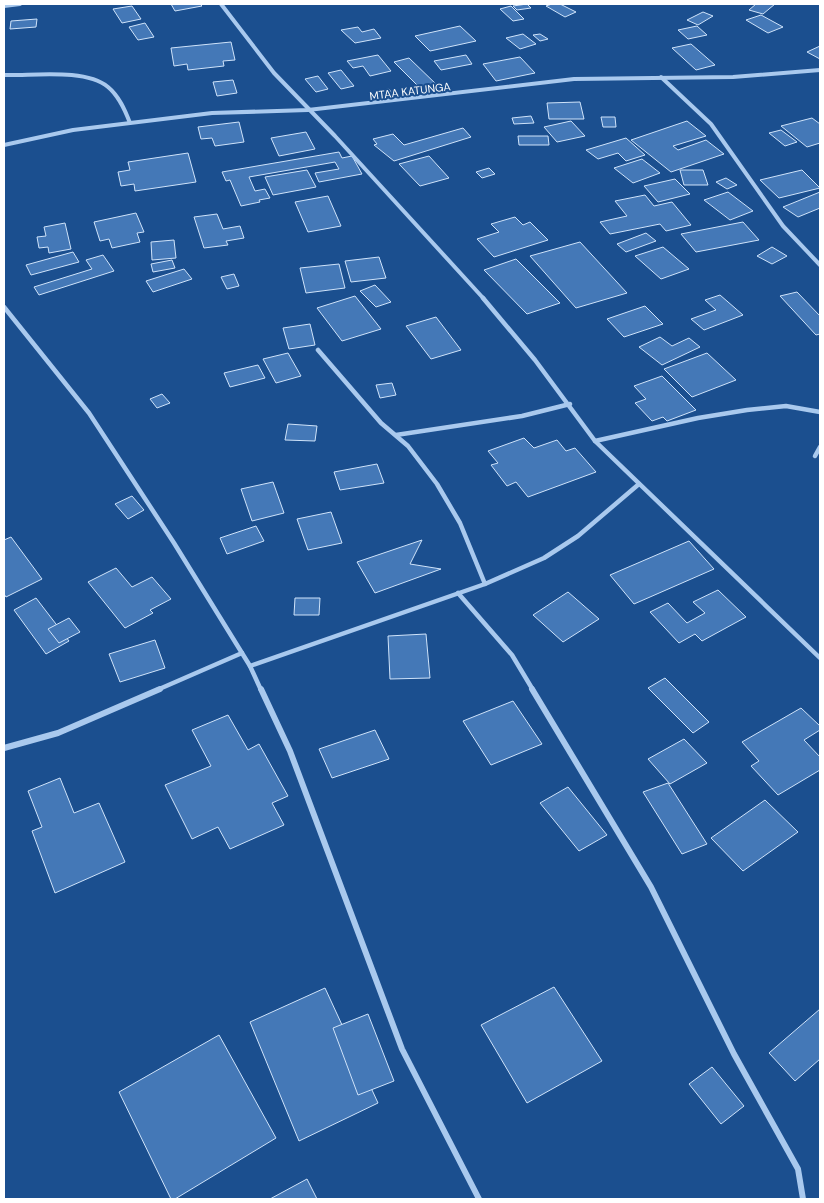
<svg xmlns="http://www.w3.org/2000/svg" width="824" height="1203" font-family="'DM Sans',sans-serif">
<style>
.building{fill:#4478b7;stroke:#cfe3fa}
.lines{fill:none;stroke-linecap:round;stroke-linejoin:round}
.street-far2{stroke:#a9c9ee;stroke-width:4}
.street-far1{stroke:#a9c9ee;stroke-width:4.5}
.street{stroke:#a9c9ee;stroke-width:6}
.labels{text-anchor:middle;stroke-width:4;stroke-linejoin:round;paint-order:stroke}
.far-street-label{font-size:11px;fill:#fff;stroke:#1b4f8f}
</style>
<rect width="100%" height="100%" fill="#1b4f8f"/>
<g class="building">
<polygon points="171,4 200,4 202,6 175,11"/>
<polygon points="527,4 531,8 517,10 513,6"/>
<polygon points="552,4 560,4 576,12 565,17 546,6"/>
<polygon points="756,4 775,4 763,14 749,10"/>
<polygon points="132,6 141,19 122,23 113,9"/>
<polygon points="511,6 524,19 513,21 500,9"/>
<polygon points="703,12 713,16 698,25 687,20"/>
<polygon points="761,15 783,27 768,33 746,20"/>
<polygon points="37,19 36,27 10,29 11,21"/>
<polygon points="145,23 154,37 138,40 129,27"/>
<polygon points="460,26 476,41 430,51 415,36"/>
<polygon points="697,26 707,35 688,39 678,30"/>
<polygon points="358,27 362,32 374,29 381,38 355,43 341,30"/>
<polygon points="523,34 536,44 520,49 506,38"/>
<polygon points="540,34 548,39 540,41 533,35"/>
<polygon points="231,42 235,60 223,61 224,66 188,70 187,64 174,66 171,48"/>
<polygon points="691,44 715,65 696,70 672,48"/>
<polygon points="820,46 820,59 807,52"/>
<polygon points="378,55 391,71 370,76 363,66 353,68 347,61"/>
<polygon points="466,55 472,64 441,70 434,61"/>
<polygon points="520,57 535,73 496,81 483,64"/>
<polygon points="409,58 438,86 422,90 394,62"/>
<polygon points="341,70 354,86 341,89 328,73"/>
<polygon points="318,76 328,89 316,92 305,79"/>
<polygon points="233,80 237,93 217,96 213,82"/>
<polygon points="389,89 393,95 382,97 378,91"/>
<polygon points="580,102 584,119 549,119 547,103"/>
<polygon points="531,116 534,123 514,124 512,118"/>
<polygon points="601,117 615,117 616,127 603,127"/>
<polygon points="812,118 820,124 820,143 807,147 781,126"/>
<polygon points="571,121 585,136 557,142 544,127"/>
<polygon points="687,121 706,136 673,146 678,150 706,140 724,154 671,172 631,140"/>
<polygon points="239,122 244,142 215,146 212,138 201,139 198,127"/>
<polygon points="463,128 471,137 394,161 374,145 377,144 373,139 393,134 404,145"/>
<polygon points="781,130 797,142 785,146 769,133"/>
<polygon points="306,132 315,149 279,156 271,138"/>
<polygon points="518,136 548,136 549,145 519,145"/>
<polygon points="626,138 645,155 626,161 618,153 598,159 586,150"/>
<polygon points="339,152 342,158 352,156 362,174 319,182 315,173 339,169 335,162 249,177 255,191 265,189 270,198 259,200 260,202 241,206 230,180 226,181 222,172"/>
<polygon points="188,153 196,182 135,191 134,184 121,186 118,172 130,170 128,162"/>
<polygon points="429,156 449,178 420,186 399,164"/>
<polygon points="642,159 660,173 633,183 614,168"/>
<polygon points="489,168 495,174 482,178 476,172"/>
<polygon points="307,170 316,187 273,195 265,177"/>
<polygon points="680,170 703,170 708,185 684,185"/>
<polygon points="802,170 820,188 779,198 760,180"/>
<polygon points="726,178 737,185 727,189 716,182"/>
<polygon points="675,179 690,194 658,202 644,186"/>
<polygon points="728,192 753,211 730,220 704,200"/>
<polygon points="820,192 820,208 798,217 783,207"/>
<polygon points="645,195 654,206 672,202 691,225 666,231 660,224 610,234 600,222 627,216 615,201"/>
<polygon points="328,196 341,226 308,232 295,202"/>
<polygon points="136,213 144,232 137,233 140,242 112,248 109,239 100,241 94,222"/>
<polygon points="217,214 223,229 240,226 244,238 226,241 228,245 204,248 194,217"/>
<polygon points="515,217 523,225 530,222 548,240 494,257 477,239 499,232 491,224"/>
<polygon points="743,222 759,240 696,252 681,234"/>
<polygon points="65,223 71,249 49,253 48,247 39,248 37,237 46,236 44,227"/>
<polygon points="646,233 656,241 626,252 617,244"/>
<polygon points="174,240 176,258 152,260 151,242"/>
<polygon points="580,242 627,293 576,308 530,256"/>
<polygon points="663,247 689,269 661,279 635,256"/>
<polygon points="772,247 787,256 772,264 757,256"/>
<polygon points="73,252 79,262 31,275 26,265"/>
<polygon points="103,255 114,271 39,295 34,287 92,269 86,260"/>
<polygon points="379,257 386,278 351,282 345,261"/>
<polygon points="516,259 560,303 527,314 484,270"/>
<polygon points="172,260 175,268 153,272 151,264"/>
<polygon points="339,264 345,288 306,293 300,268"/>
<polygon points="184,269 192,279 153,292 146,281"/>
<polygon points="234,274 239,286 227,289 221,277"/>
<polygon points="375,285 391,302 376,307 360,291"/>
<polygon points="797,292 820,316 820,334 816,335 780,296"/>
<polygon points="720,295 743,315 704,330 691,319 716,310 705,300"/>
<polygon points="355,296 381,329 342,341 317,308"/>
<polygon points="645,306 663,324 624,337 607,319"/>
<polygon points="436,317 461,350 431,359 406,326"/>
<polygon points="310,324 315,345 289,349 283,328"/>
<polygon points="660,337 672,346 689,338 700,347 662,365 639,347"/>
<polygon points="288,353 301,376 276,383 263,359"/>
<polygon points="707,353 736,380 692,397 664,369"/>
<polygon points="258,365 265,378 230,387 224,373"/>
<polygon points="662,376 696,410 667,421 663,417 652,421 635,403 646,399 634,386"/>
<polygon points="392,383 396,395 380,398 376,385"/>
<polygon points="162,394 170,403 157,408 150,399"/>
<polygon points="288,424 317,426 315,441 285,440"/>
<polygon points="524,438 534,448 557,440 566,451 575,448 596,472 528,497 516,482 507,486 491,465 498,463 488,451"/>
<polygon points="377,464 384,483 340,490 334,472"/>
<polygon points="273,482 284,513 252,521 241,489"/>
<polygon points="132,496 144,510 128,519 115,504"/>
<polygon points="331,512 342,543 308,550 297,519"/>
<polygon points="256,526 264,541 227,554 220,538"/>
<polygon points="11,537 42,579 6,597 4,594 4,540"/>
<polygon points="422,540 410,564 441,569 375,593 357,562"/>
<polygon points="689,541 714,569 634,604 610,575"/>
<polygon points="116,568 132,587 152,577 171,599 150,610 153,613 125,628 88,582"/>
<polygon points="718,590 746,617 702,641 695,634 679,643 650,612 668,603 687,623 705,613 693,602"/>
<polygon points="568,592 599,619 563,642 533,615"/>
<polygon points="36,598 69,641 46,654 14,610"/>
<polygon points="295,598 320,598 319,615 294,615"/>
<polygon points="69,618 80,632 59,643 48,629"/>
<polygon points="426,634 430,678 390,679 388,636"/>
<polygon points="155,640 165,668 120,682 109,654"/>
<polygon points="665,678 709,722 693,733 648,688"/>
<polygon points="513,701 542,744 491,765 463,721"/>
<polygon points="801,708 820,726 820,730 804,740 820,757 820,770 778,795 751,766 759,761 742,742"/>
<polygon points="228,715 248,750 259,744 288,796 272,803 284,825 230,849 218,827 192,839 165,785 211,766 192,730"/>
<polygon points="375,730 389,759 332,778 319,749"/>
<polygon points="684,739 707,763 670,784 648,759"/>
<polygon points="60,778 74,813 99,803 125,862 55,893 32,831 42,827 28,791"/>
<polygon points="668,783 707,844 682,854 643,792"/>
<polygon points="568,787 607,835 579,851 540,803"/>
<polygon points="765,800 798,832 743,871 711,838"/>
<polygon points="554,987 602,1061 527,1103 481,1025"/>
<polygon points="325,988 378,1103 299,1141 250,1022"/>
<polygon points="820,1009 820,1059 795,1081 769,1053"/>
<polygon points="368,1014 394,1081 358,1095 333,1028"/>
<polygon points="219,1035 276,1138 175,1199 171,1199 119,1092"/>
<polygon points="712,1067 744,1106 721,1124 689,1084"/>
<polygon points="307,1179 317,1199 270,1199"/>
</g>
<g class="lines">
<g class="street-far2">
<polyline points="221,4 274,73 335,136 484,299"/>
<polyline points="4,6 20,4"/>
<path d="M 4,75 C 32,76 85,68 108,87 C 119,96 125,110 130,123"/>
<polyline points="661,77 711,124 783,226 820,265"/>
<polyline points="4,145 73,130 212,113 308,110 574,79 733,77 820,70"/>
</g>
<g class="street-far1">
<polyline points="483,298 535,360 595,441 820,658"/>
<polyline points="4,307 89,413 174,543 250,666 261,690"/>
<polyline points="318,350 381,423 408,446 437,484 460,523 485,584"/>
<polyline points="396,435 522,416 570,404"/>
<polyline points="595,441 698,418 747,410 786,406 820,412"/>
<polyline points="815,456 820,447"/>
<polyline points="458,593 512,655 533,690"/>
<polyline points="250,666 485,584 544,558 578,536 639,484"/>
<polyline points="157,690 242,653"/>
</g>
<g class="street">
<polyline points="261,689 290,751 402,1049 479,1199"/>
<polyline points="532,689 651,887 734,1054 798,1169 803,1199"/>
<polyline points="4,748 58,733 160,689"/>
</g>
</g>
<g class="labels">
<g class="far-street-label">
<text transform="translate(410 91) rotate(-7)" y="4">MTAA KATUNGA</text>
</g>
</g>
<rect width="824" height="1203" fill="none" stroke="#ffffff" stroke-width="10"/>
</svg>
